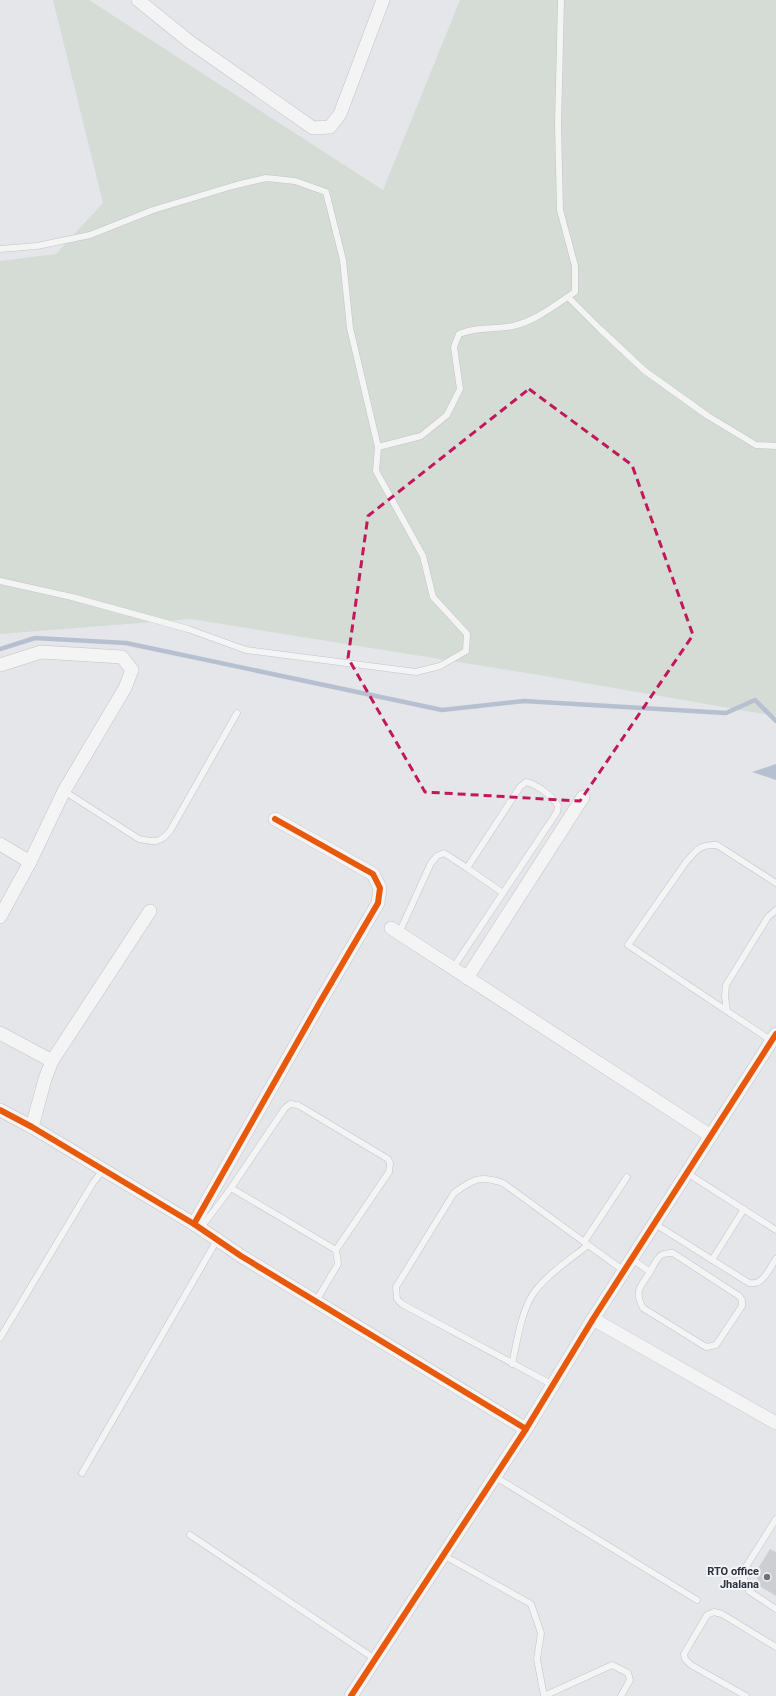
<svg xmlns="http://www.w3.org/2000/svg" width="776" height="1696" font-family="Roboto,sans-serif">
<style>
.green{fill:#d4dcd5}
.water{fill:#b6c0d0}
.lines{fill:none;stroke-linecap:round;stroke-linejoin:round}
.stream{stroke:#b6c0d0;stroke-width:4.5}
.building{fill:#cdced1}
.service-casing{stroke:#c3c4c7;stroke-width:7}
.minor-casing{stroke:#c3c4c7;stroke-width:14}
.service{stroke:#f4f4f5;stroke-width:6}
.minor{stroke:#f4f4f5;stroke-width:13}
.cycleway-casing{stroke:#f3f4f7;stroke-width:8}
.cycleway{stroke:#e8590c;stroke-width:6}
.marked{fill:none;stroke:#c2185b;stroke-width:3;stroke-dasharray:8 5;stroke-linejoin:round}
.poi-dot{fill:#6d717b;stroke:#f3f4f7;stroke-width:1.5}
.labels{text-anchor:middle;stroke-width:4;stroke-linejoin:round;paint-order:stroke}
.poi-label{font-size:11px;font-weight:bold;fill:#2d3240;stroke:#f3f4f7;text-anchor:end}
</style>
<rect width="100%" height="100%" fill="#e4e6e9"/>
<polygon class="green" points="53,0 89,0 383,190 460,0 776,0 776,716 539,675 191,619 0,634 0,261 56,254 103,203"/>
<polygon class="water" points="776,764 776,780 752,772"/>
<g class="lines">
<polyline class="stream" points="0,649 35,638 126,643 442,710 524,701 726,713 755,700 776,721"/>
</g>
<polygon class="building" points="770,1549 776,1552 776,1596 758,1585 757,1570"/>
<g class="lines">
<defs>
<g id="service">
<polyline points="0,249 37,246 90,235 153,210 236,185 266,178 295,181 326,192 343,260 350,328 378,447 376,471 423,556 433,597 467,634 466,651 440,666 416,672 246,650 188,629 72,597 0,581"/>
<polyline points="568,297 600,329 645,371 708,416 756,445 776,446"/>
<path d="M 378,447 L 421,436 L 447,415 L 460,389 L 454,347 L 459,334 C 479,326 494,330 513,326 C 537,320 555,305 575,292 L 575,266 L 560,210 L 558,125 L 561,0"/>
<path d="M 64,791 L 139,839 C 155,842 159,844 170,831 L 237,713"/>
<polyline points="467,868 503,893"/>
<path d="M 399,933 L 431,863 L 437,856 L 444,853 L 467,868 L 520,787 L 526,782 C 536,784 553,796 558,806 L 557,812 L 453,968"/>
<polyline points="727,1011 725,996 726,985 768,917 776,910"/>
<path d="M 772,1041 L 628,945 L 686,862 C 697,850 700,844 717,845 L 776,883"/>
<polyline points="687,1173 776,1230"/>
<polyline points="231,1188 285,1108 290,1104 298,1105 388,1159 390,1163 389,1172 336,1250 338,1264 316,1301"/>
<path d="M 655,1224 L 749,1283 C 763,1286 769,1269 776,1259"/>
<polyline points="200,1229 231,1188 336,1250"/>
<polyline points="584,1242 627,1177"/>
<path d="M 632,1259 L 650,1272 C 640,1287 634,1291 643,1308 L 706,1347 L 716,1345 L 742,1306 L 742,1300 L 739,1296 L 673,1253 C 658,1252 657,1260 650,1272"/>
<polyline points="712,1260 744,1209"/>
<polyline points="0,1338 93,1183 103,1170"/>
<path d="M 512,1364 C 517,1342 520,1319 530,1299 C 541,1278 570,1260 588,1245"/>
<path d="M 553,1385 L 402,1304 L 397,1299 L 396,1287 L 454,1193 C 473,1179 480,1175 503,1183 L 624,1271"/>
<polyline points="82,1473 217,1240"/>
<polyline points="494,1476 697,1600"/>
<polyline points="776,1519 747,1565 744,1579 749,1591 776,1609"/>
<polyline points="190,1535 375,1659"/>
<polyline points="443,1555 531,1604 541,1633 537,1659 544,1696"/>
<polyline points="544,1696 612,1665 628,1673 630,1680 621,1696"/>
<polyline points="746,1696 691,1665 685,1659 684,1654 707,1615 714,1612 722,1614 776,1647"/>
</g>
<g id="minor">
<polyline points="138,0 190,42 313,128 330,127 340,114 383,0"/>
<polyline points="0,665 41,652 122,657 132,670 125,688 64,791 30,862 0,917"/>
<polyline points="0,844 30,862"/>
<polyline points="391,928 711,1136"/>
<polyline points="467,978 583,797"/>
<polyline points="0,1033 52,1061"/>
<polyline points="0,1110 32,1127 194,1224 241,1256 526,1429"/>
<polyline points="32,1127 45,1079 52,1061 150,911"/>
<polyline points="194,1224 320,1002 378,903 380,888 373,874 275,819"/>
<polyline points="593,1319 776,1423"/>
<polyline points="351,1696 526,1429 593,1319 776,1034"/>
</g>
</defs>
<use href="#service" class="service-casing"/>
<use href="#minor" class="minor-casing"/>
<use href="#service" class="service"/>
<use href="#minor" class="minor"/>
<defs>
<g id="cycleway">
<polyline points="0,1110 32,1127 194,1224 241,1256 526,1429"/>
<polyline points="194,1224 320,1002 378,903 380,888 373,874 275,819"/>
<polyline points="351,1696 526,1429 593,1319 776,1034"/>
</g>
</defs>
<use href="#cycleway" class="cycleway-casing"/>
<use href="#cycleway" class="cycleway"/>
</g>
<path class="marked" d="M 529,389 L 632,465 L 693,635 L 580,801 L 425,792 L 348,658 L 368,516 Z"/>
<circle class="poi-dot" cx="767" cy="1577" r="4"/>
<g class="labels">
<g class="poi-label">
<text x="759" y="1575">RTO office<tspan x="759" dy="13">Jhalana</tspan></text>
</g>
</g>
</svg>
